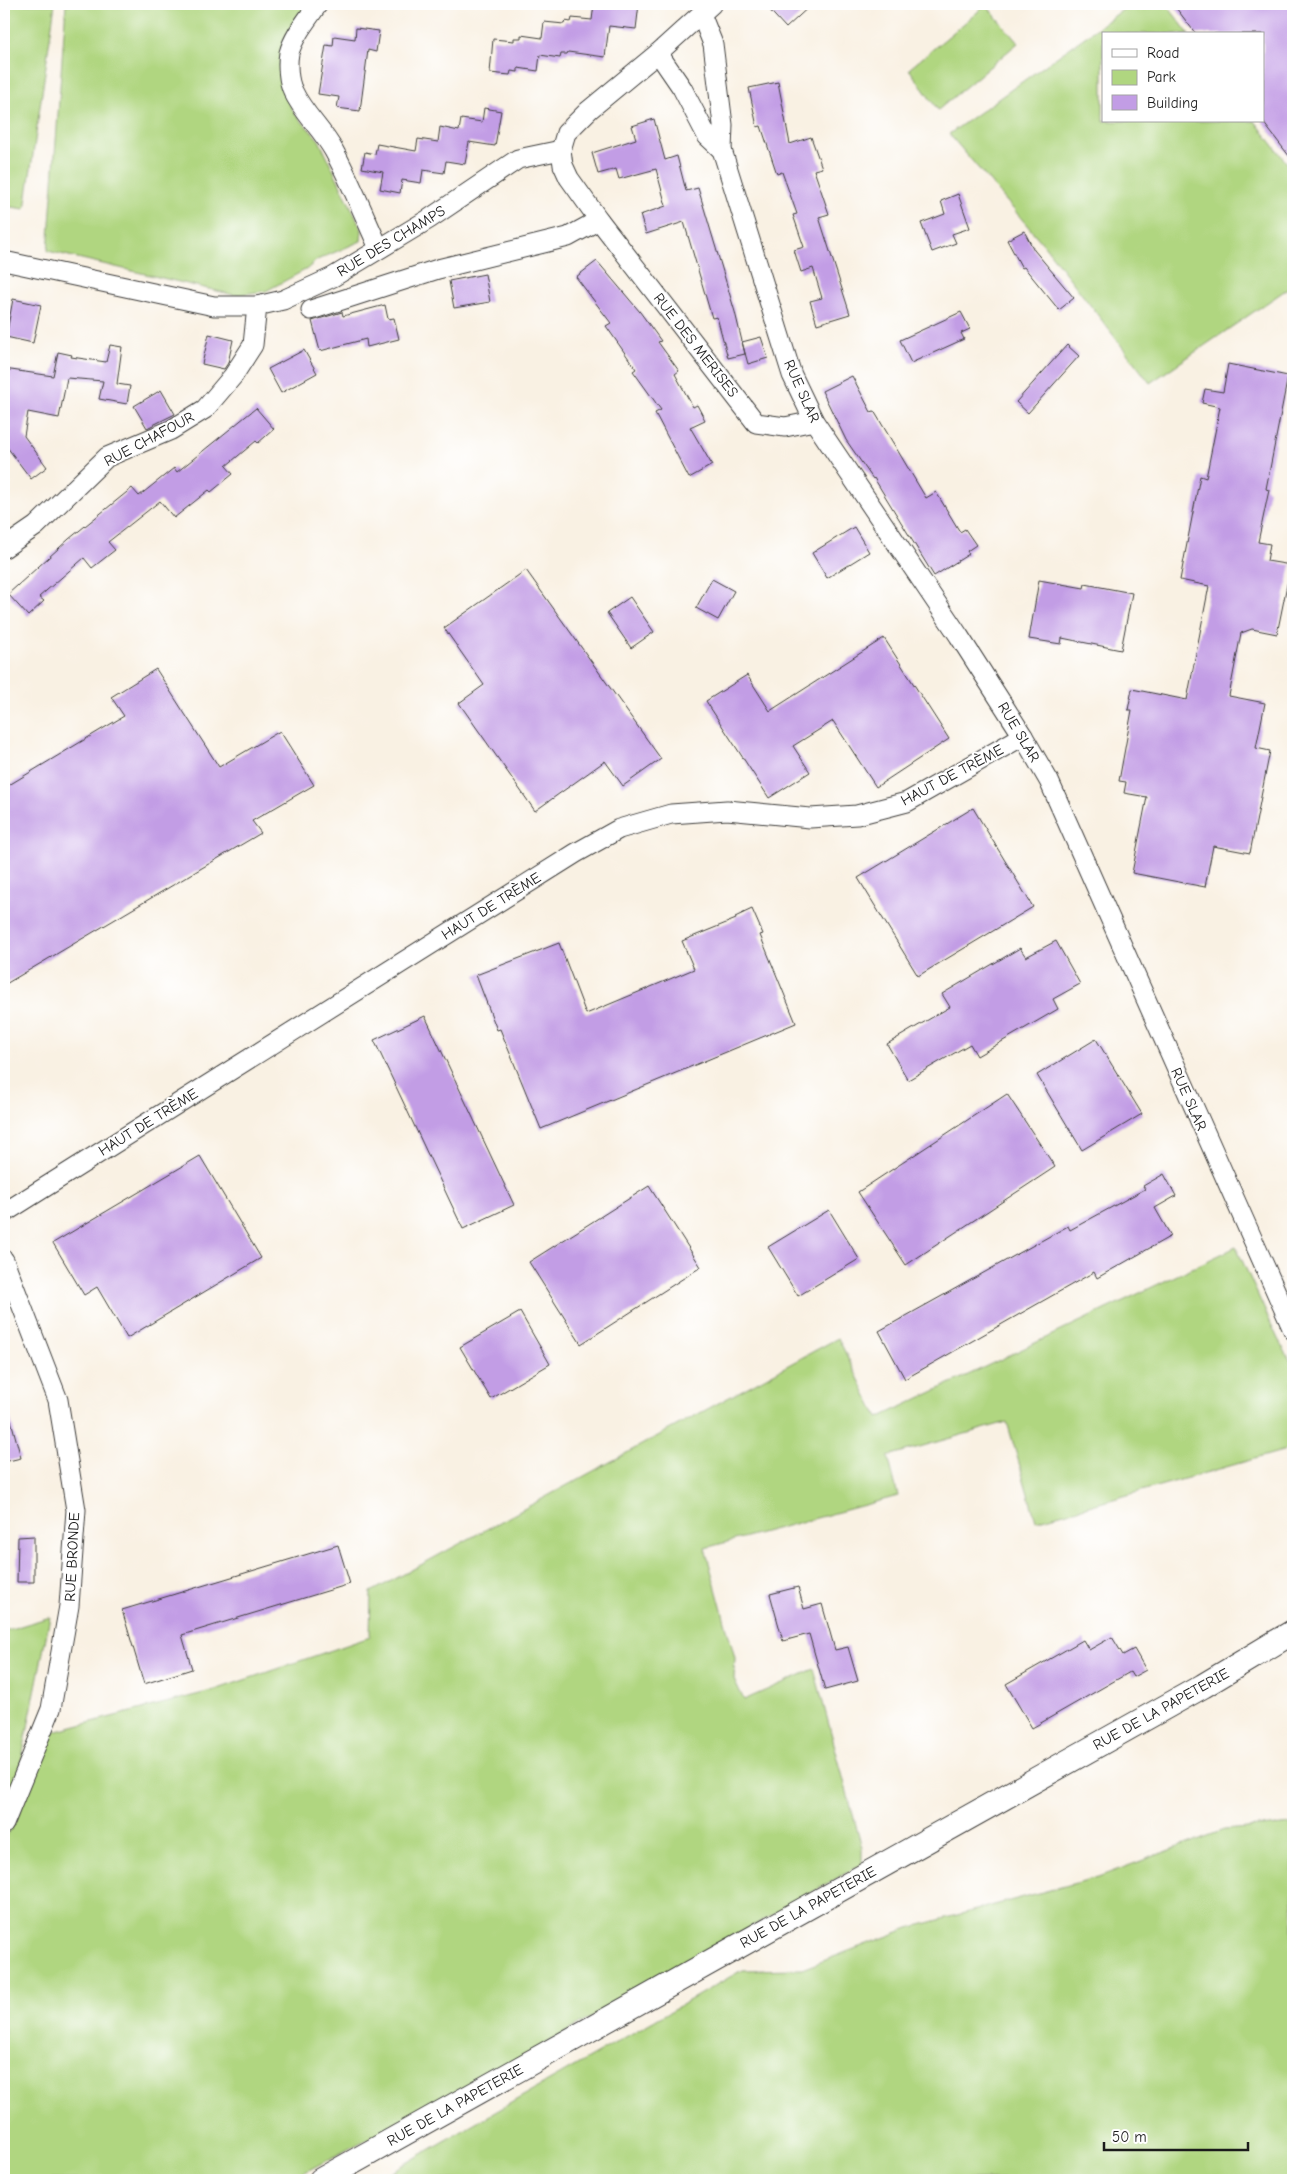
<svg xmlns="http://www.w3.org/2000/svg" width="1297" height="2184" font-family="'Comic Neue',sans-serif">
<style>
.green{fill:#b0d680;stroke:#66794e}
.building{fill:#c29de5}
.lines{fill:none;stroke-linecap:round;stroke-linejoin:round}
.minor-casing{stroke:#3d3c3a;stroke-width:21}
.major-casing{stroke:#3d3c3a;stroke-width:26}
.minor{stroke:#fff;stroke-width:19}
.major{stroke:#fff;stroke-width:24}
.labels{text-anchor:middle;stroke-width:4;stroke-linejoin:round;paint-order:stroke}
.street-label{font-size:15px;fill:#1c1c1c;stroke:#fff}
</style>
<rect width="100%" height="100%" fill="#fff"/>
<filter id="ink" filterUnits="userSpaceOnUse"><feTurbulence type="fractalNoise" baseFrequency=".02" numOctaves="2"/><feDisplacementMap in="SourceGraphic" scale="10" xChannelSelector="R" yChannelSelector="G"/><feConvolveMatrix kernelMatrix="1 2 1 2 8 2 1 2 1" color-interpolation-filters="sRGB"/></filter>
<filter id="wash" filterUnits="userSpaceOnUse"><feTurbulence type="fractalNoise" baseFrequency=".0096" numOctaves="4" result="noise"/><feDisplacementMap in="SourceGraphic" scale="20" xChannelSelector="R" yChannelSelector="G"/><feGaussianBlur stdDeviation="1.12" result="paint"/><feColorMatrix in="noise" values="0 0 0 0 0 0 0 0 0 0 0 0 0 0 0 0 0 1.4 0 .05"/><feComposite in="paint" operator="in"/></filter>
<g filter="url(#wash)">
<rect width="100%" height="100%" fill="#f9f1e3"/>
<g class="green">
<polygon points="4,4 55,4 25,209 4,206"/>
<polygon points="66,4 308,4 284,94 295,114 319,140 362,230 361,241 317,260 307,269 266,291 234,295 48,251"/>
<polygon points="1131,4 1166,4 1189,34 1103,34 1103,121 1255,121 1293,171 1293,285 1150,383 1044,245 949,134"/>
<polygon points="986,5 1018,43 938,110 909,69"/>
<polygon points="1236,1247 1278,1339 1293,1365 1293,1448 1036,1521 1007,1422 888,1456 898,1496 705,1548 735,1658 734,1679 744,1700 814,1669 862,1848 862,1864 531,2052 290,2180 4,2180 4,1841 18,1816 46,1734 215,1690 370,1637 371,1592 838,1338 878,1418"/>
<polygon points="50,1617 19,1772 4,1804 4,1631"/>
<polygon points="1293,1824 1293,2180 377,2180 742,1970 802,1969 909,1928 1098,1877 1224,1830"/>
</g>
<g id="blocks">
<g class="building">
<polygon points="594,4 639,4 636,29 609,26 605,57 568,52 567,54 561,54 560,58 540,55 538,71 518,68 518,72 511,71 510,75 490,73 493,39 514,41 514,38 521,38 521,35 542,38 544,22 564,24 565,21 571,22 572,18 592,20"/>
<polygon points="764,4 812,4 786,28"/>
<polygon points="1173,4 1293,4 1293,161 1263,122 1263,34 1196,34"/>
<polygon points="356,28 379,31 376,52 368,50 360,111 337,108 339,97 318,94 326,45 333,46 334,36 355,39"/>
<polygon points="778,82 790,144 811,137 822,168 814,170 829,214 819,217 850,314 817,324 810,301 822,298 813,268 801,272 794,250 804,247 793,215 797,214 782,172 777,174 761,126 757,127 749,88"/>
<polygon points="484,108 501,111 495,146 469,142 465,164 446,161 444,173 423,170 421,183 402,180 400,193 380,189 383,172 362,168 365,152 375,154 377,144 416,151 418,139 438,142 440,127 459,131 461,119 482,122"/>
<polygon points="654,119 665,160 677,156 686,191 698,188 735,312 745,354 728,358 717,317 712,318 684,222 646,234 640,215 666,206 656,169 619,179 616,169 598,174 592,153 636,139 632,126"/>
<polygon points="958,194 970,228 952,234 956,243 932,252 921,223 945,214 941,201"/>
<polygon points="1024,231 1034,250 1074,298 1059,310 1024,267 1022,268 1007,240"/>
<polygon points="597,261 640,312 661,341 658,342 679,371 675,374 693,407 697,405 705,420 690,427 712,465 689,478 655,413 661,410 633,371 636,369 606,326 611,323 576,277"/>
<polygon points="485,274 490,302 454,308 449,281"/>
<polygon points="13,299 41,305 33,343 6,337"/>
<polygon points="385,305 388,319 394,318 399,339 367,347 366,339 320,351 312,321 342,312 343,316"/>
<polygon points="961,312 970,329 961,333 964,339 911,363 900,340"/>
<polygon points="209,334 233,340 228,363 224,369 202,364"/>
<polygon points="761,337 768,358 748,364 742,342"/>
<polygon points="110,345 122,347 117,384 130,386 127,404 99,399 103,381 67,378 59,418 28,412 24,436 47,467 31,479 4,443 4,369 53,376 58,352 72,355 71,357 106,362"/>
<polygon points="1067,345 1079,356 1028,413 1016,402"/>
<polygon points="304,350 317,373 281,393 268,369"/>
<polygon points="1228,364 1288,376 1266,489 1269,490 1258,542 1270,544 1267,561 1291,565 1277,634 1252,629 1241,633 1229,696 1265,703 1256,748 1270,751 1250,853 1213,846 1205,887 1132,873 1147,797 1124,793 1126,782 1119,781 1132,710 1128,710 1132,689 1187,700 1209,586 1180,580 1200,476 1206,478 1220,407 1202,403 1205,389 1223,392"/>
<polygon points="852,376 871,412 874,411 926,498 936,492 960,532 965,529 976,545 967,551 969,554 934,576 874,478 873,479 846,440 822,391"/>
<polygon points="161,390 175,414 147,428 134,406"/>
<polygon points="256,408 274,429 258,443 256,441 226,466 233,474 211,492 209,490 174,518 160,501 108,542 115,550 92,568 84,558 39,597 44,601 28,616 8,594 69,539 132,488 139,496 174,468 177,472"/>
<polygon points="854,527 869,552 827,578 812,553"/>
<polygon points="526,570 661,759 623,786 605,761 535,811 459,703 484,685 444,628"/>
<polygon points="712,579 734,591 718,620 696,608"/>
<polygon points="1039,580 1084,588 1085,584 1132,593 1121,650 1062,638 1061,644 1029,639"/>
<polygon points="630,597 654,632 631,648 607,613"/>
<polygon points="884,638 949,739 876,787 833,721 793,746 810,772 769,798 706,701 747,675 770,711"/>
<polygon points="156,669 219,767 280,731 314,785 252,821 261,833 4,985 4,788 124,716 111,697"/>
<polygon points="973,808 1033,907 918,976 858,878"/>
<polygon points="752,909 763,934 760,935 796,1023 541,1129 500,1029 497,1030 476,975 559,943 586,1014 694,969 682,941 736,919 735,917"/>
<polygon points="1056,941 1080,984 1053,999 1058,1009 977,1056 970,1044 908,1080 887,1044 950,1007 942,994 1020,948 1026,957"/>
<polygon points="425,1016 514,1205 463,1229 374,1040"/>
<polygon points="1096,1039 1142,1114 1082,1150 1037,1075"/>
<polygon points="1007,1094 1055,1167 906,1265 858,1192"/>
<polygon points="200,1156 261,1258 127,1338 97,1287 84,1295 53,1243"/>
<polygon points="1164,1174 1176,1196 1155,1208 1171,1236 1097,1278 1094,1272 905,1379 879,1331 1068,1226 1070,1230 1145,1189 1143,1186"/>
<polygon points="649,1186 701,1267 581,1344 529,1262"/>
<polygon points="829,1210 859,1259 798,1296 768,1247"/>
<polygon points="520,1312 550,1364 491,1399 460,1347"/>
<polygon points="4,1413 9,1413 21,1458 4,1462"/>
<polygon points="34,1536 34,1582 17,1582 18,1537"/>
<polygon points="338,1545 350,1584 182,1635 192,1669 144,1684 122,1610"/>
<polygon points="798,1587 804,1609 822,1604 835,1650 848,1647 858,1681 825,1690 809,1634 783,1641 770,1594"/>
<polygon points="1112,1637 1123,1655 1134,1649 1146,1670 1133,1677 1130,1672 1032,1728 1006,1684 1083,1640 1089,1650"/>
</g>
</g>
</g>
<g filter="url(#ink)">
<use href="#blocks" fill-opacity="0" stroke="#3d3c3a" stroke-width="1"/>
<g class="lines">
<defs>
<g id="minor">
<path d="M 318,4 C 308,19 294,35 289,53 C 287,64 288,81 293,91 C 303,113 322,129 334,151 C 351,182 364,216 379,248"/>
<polyline points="712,4 658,53 589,110 566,133 561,150 563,165 569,178 599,220 756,423 785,427 814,421"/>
<polyline points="701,14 713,44 723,125 722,150 792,375 814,421 959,636 1023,736 1049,781 1293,1330"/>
<polyline points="658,53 682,88 707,136 722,150"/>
<polyline points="4,261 214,306 257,306 283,300 333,277 429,219 518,159 561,150"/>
<polyline points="311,310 438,269 568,237 599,220"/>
<polyline points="4,548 36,526 107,457 171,430 205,409 233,376 253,345 257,306"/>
<polyline points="4,1213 576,853 619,829 671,814 727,810 810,818 857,815 907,802 1023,736"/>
<polyline points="4,1260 58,1400 76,1510 69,1606 51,1709 4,1824"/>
</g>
<polyline id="major" points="321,2180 1203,1686 1293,1632"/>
</defs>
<use href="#minor" class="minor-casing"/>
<use href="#major" class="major-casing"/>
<use href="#minor" class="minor"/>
<use href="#major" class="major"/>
</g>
</g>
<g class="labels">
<g class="street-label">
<text transform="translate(391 241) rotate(-31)" y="5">RUE DES CHAMPS</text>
<text transform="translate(696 345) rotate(52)" y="5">RUE DES MERISES</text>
<text transform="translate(802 391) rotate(66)" y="5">RUE SLAR</text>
<text transform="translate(149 439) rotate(-28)" y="5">RUE CHAFOUR</text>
<text transform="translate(1019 732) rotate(59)" y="5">RUE SLAR</text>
<text transform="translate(952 775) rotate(-28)" y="5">HAUT DE TRÈME</text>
<text transform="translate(491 906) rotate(-32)" y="5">HAUT DE TRÈME</text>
<text transform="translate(1189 1099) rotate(66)" y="5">RUE SLAR</text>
<text transform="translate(148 1122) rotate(-32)" y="5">HAUT DE TRÈME</text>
<text transform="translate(72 1557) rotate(-87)" y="5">RUE BRONDE</text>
<text transform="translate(1161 1709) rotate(-29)" y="5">RUE DE LA PAPETERIE</text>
<text transform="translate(808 1907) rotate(-29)" y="5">RUE DE LA PAPETERIE</text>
<text transform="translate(455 2105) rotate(-29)" y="5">RUE DE LA PAPETERIE</text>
</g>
</g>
<rect width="1297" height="2184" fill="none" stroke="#fff" stroke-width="20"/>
<rect x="1102" y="32" width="162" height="90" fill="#ffffff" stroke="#a4a4a4"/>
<rect x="1112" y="49" width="25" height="8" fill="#ffffff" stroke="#a4a4a4"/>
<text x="1147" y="58" font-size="15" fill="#1c1c1c">Road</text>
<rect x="1112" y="70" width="25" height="15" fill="#b0d680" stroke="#a4a4a4"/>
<text x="1147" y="82" font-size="15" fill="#1c1c1c">Park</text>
<rect x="1112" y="95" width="25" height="15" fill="#c29de5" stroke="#a4a4a4"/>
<text x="1147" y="108" font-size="15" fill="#1c1c1c">Building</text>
<path d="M1104 2142v8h144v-8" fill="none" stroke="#1c1c1c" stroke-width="2.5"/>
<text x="1112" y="2142" font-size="15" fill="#1c1c1c" stroke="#ffffff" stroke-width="4" paint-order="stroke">50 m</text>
</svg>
